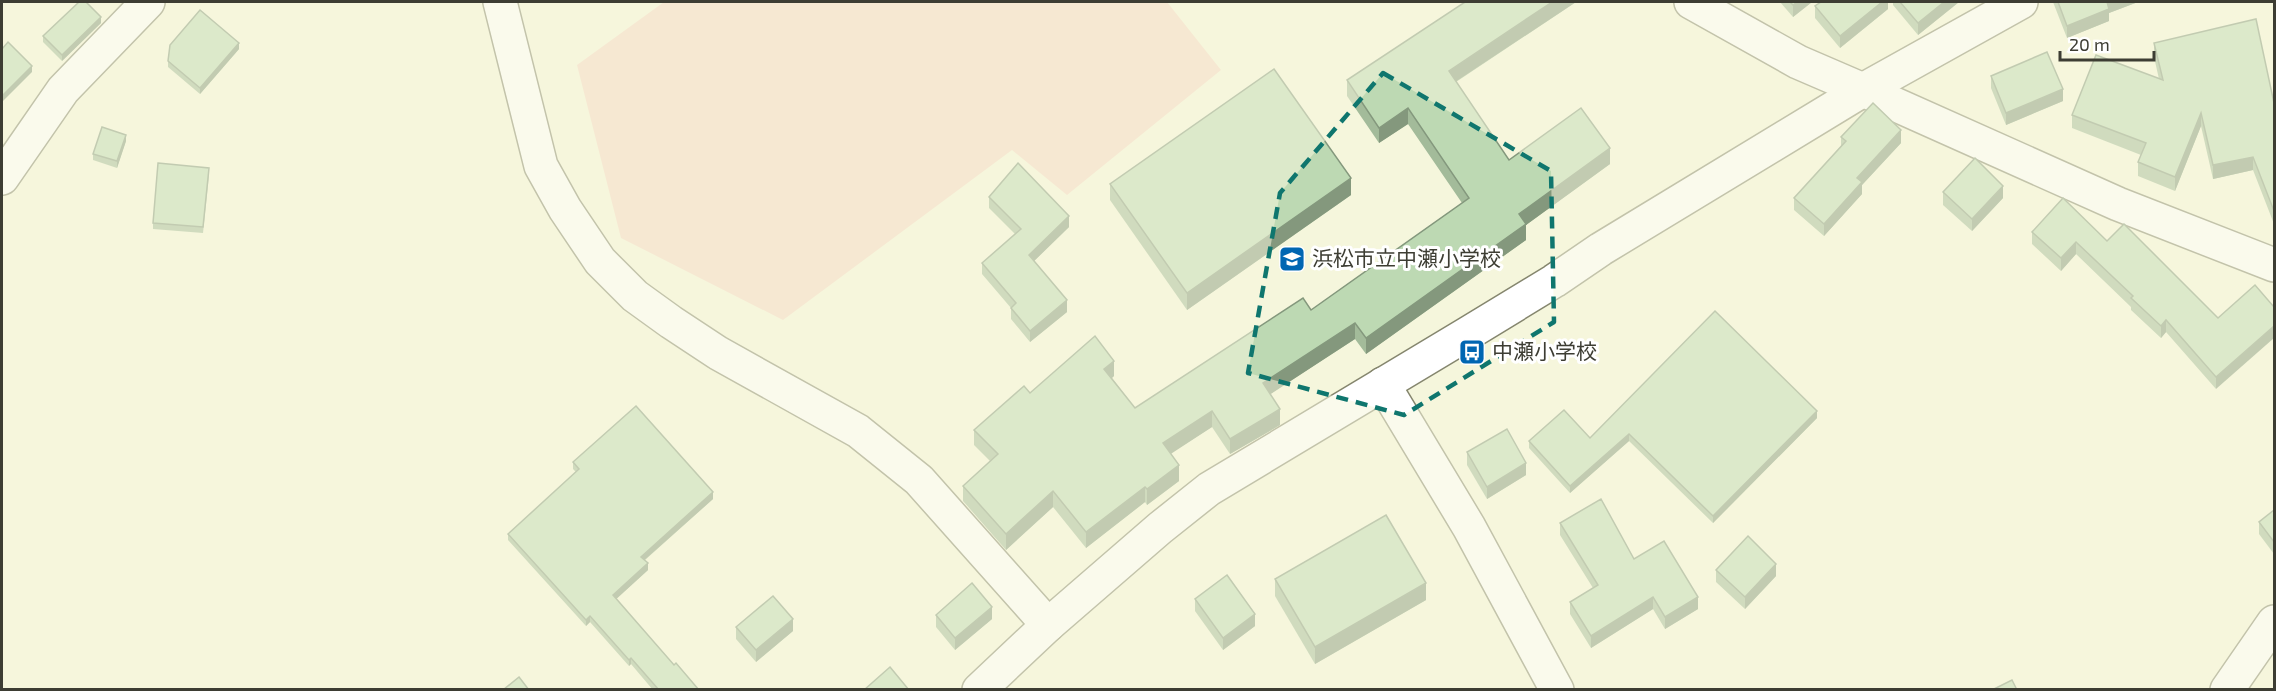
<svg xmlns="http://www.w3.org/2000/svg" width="2276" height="691" font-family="'Exo 2','Noto Sans JP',sans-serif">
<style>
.green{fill:#f7d8c6}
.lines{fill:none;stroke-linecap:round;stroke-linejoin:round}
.street-casing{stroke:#85866e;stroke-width:36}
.secondary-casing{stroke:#85866e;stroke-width:36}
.street{stroke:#fff;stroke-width:33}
.secondary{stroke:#fff;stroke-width:33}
.wall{fill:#a3bb9a}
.shaded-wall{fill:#84987d}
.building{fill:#bdd9b3;stroke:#84987d;stroke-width:1.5}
.marked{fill:none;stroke:#0f766e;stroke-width:4.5;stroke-dasharray:12 8;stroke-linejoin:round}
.labels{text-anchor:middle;stroke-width:6;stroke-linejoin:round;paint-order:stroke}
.poi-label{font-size:21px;fill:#3d3d33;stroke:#fff;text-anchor:start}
</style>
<rect width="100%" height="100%" fill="#f5f6dc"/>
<polygon class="green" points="664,2 1167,2 1221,70 1067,195 1012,150 783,320 621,238 577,65"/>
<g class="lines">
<defs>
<g id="street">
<polyline points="500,2 541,166 565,209 600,261 635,296 671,322 718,353 858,431 919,480 1048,625"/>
<polyline points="1863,90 2118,204 2274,265"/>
<polyline points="2,178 63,90 148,2"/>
<polyline points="1383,384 1469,527 1557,690"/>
<polyline points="979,690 1048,625 1160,528 1209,489 1467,334 1554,281 1601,249 1863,90 2021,2"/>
<polyline points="2227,690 2274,622"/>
</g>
<polyline id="secondary" points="1691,2 1798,62 1863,90"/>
</defs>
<use href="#street" class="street-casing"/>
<use href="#secondary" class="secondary-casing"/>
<use href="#street" class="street"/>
<use href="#secondary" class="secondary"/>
</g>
<g class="wall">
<polygon points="1465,2 1576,2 1456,82 1509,160 1610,164 1526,225 1526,240 1366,354 1355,339 1270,394 1280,425 1230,454 1212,427 1171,453 1179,481 1147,505 1145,502 1086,548 1053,507 1006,550 963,501 963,486 990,461 974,445 974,430 1030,393 1114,376 1112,378 1135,408 1311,310 1462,203 1408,124 1379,143 1347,96 1347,80"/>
<polygon points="1780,2 1812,2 1793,17"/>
<polygon points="1888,2 1888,9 1840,48 1815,18 1815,6"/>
<polygon points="1893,2 1959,2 1918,35 1893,5"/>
<polygon points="2053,2 2138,2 2109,13 2109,21 2067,38"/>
<polygon points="101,23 62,61 43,42 43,36"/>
<polygon points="2154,43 2274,103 2274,224 2253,170 2213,179 2201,126 2175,191 2138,176 2138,162 2141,155 2072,128 2072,115 2159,79 2154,57"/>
<polygon points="239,49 200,94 168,67 168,61"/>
<polygon points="1991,76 2063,101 2006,125 1991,88"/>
<polygon points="1841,137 1901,143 1862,185 1862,194 1824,236 1794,210 1794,198 1841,146"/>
<polygon points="126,141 117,168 93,160 93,154"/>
<polygon points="209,175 203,233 153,229 153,223"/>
<polygon points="1110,184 1351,195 1187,310 1110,200"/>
<polygon points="1943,192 2003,198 1972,231 1943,205"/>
<polygon points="989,197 1069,227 1034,261 1067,312 1030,342 1011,319 1011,308 982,274 982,263 1015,234 989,208"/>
<polygon points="2032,232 2107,241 2218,318 2216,389 2166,332 2161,338 2131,310 2131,307 2076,254 2061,271 2032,244"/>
<polygon points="1715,311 1817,418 1713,523 1629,441 1570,493 1529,448 1529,441 1590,438"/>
<polygon points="1467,452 1526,475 1487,499 1467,465"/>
<polygon points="573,462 713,499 645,560 648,570 616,599 674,665 699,690 653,690 631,664 629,666 590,622 586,626 508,540 508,534 576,472 573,469"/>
<polygon points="2274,510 2274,554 2259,534 2259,522"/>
<polygon points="1560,523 1634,559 1698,609 1665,629 1653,609 1591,648 1570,614 1570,602 1593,588 1560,535"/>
<polygon points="1716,570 1776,576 1745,609 1716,582"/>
<polygon points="1275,579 1426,600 1315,664 1275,596"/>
<polygon points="1195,599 1255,626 1223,650 1195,611"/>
<polygon points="936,615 992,619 955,650 936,627"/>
<polygon points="736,627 793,631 756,662 736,639"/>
</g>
<g class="shaded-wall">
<polygon points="1552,2 1576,2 1449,86 1449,71"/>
<polygon points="1797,2 1812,2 1793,17 1793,5"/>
<polygon points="1882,2 1888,2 1888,9 1840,48 1840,36"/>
<polygon points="1944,2 1959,2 1918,35 1918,23"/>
<polygon points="2108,2 2138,2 2109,13 2109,21 2067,38 2067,26"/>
<polygon points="101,17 101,23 62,61 62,55"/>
<polygon points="239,43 239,49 200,94 200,88"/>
<polygon points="32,66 32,72 2,102 2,96"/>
<polygon points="2063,89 2063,101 2006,125 2006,113"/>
<polygon points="1408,108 1408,124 1379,143 1379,128"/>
<polygon points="2201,113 2201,126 2175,191 2175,177"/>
<polygon points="1901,130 1901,143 1862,185 1862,194 1824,236 1824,224 1857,178"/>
<polygon points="126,135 126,141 117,168 117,161"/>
<polygon points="1610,148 1610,164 1526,225 1526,240 1366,354 1366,338 1519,214"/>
<polygon points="2253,157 2253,170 2213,179 2213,165"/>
<polygon points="1351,178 1351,195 1187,310 1187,293"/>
<polygon points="2003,186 2003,198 1972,231 1972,219"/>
<polygon points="1069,216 1069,227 1029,266 1029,255"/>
<polygon points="2076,242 2076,254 2061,271 2061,258"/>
<polygon points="1067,300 1067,312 1030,342 1030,331"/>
<polygon points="2166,320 2166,332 2161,338 2161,326"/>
<polygon points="1355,323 1355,339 1263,399 1263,383"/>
<polygon points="2274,326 2274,338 2216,389 2216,377"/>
<polygon points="1114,361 1114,376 1104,385 1104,369"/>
<polygon points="1280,409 1280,425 1230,454 1230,439"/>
<polygon points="1212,411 1212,427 1163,459 1163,443"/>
<polygon points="1817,411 1817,418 1713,523 1713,516"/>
<polygon points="1629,434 1629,441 1570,493 1570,486"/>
<polygon points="1526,463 1526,475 1487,499 1487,487"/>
<polygon points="1179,465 1179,481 1147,505 1147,489"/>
<polygon points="1145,487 1145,502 1086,548 1086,532"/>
<polygon points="1053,491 1053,507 1006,550 1006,534"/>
<polygon points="713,492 713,499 641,563 641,557"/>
<polygon points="648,563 648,570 613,602 613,595"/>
<polygon points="1776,564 1776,576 1745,609 1745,597"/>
<polygon points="1426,583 1426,600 1315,664 1315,647"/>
<polygon points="1653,597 1653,609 1591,648 1591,636"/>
<polygon points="1698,597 1698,609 1665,629 1665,617"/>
<polygon points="992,607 992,619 955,650 955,638"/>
<polygon points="1255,614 1255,626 1223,650 1223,638"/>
<polygon points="590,616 590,622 586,626 586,620"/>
<polygon points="793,619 793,631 756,662 756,650"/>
<polygon points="631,658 631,664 629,666 629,660"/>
</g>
<g class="building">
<polygon points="79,2 86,2 101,17 62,55 43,36"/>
<polygon points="1465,2 1552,2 1449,71 1509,160 1581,108 1610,148 1519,214 1526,224 1366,338 1355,323 1263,383 1280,409 1230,439 1212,411 1163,443 1179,465 1147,489 1145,487 1086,532 1053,491 1006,534 963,486 998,454 974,430 1024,386 1030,393 1095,336 1114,361 1104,369 1135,408 1303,298 1311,310 1469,198 1408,108 1379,128 1347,80"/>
<polygon points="1790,2 1797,2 1793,5"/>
<polygon points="1821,2 1882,2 1840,36 1815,6"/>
<polygon points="1900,2 1944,2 1918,23"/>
<polygon points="2058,2 2108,2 2107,2 2109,9 2067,26"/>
<polygon points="200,10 239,43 200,88 168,61 170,45"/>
<polygon points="2256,19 2274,103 2274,211 2253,157 2213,165 2201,113 2175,177 2138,162 2146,143 2072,115 2096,55 2163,80 2154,43"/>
<polygon points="8,42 32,66 2,96 2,49"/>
<polygon points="2047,52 2063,89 2006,113 1991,76"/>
<polygon points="1274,69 1351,178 1187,293 1110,184"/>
<polygon points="1873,103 1901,130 1857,178 1862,182 1824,224 1794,198 1846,141 1841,137"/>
<polygon points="102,127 126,135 117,161 93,154"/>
<polygon points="1975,158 2003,186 1972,219 1943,192"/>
<polygon points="158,163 209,168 203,227 153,223"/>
<polygon points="1018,163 1069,216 1029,255 1067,300 1030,331 1011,308 1016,303 982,263 1021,229 989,197"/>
<polygon points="2063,198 2107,241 2124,224 2218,318 2255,285 2274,307 2274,326 2216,377 2166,320 2161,326 2131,298 2133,296 2076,242 2061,258 2032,232"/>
<polygon points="1715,311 1817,411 1713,516 1629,434 1570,486 1529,441 1564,410 1590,438"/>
<polygon points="636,406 713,492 641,557 648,563 613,595 674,665 676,663 699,690 659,690 631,658 629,660 590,616 586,620 508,534 579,469 573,462"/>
<polygon points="1507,429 1526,463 1487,487 1467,452"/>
<polygon points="1601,499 1634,559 1664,541 1698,597 1665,617 1653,597 1591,636 1570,602 1598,585 1560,523"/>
<polygon points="2274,510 2274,542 2259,522"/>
<polygon points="1386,515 1426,583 1315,647 1275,579"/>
<polygon points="1748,536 1776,564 1745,597 1716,570"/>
<polygon points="1227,575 1255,614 1223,638 1195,599"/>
<polygon points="972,583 992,607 955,638 936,615"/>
<polygon points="773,596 793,619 756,650 736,627"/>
<polygon points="890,667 909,690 864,690"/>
<polygon points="519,677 529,690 503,690"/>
<polygon points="2012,680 2017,690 1992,690"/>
</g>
<path d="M0 0H2276V691H0ZM 1383,73 L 1551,171 L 1554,322 L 1404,415 L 1248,373 L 1280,193 Z" fill="#f5f6dc" fill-opacity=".55" fill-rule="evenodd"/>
<path class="marked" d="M 1383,73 L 1551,171 L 1554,322 L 1404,415 L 1248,373 L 1280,193 Z"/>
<defs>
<symbol id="school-square" viewBox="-11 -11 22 22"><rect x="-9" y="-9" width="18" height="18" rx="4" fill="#0066b2" stroke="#fff"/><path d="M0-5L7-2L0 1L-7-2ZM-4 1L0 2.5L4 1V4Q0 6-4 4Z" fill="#fff"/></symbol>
<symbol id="bus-square" viewBox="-11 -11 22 22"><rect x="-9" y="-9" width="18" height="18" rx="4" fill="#0066b2" stroke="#fff"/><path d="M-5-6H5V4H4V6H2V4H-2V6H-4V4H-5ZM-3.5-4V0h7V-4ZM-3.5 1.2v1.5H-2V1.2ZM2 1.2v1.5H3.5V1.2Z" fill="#fff"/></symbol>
</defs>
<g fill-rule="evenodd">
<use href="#school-square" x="1277" y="244" width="30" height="30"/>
<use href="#bus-square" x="1457" y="337" width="30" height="30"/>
</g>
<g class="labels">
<g class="poi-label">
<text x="1312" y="266">浜松市立中瀬小学校</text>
<text x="1492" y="359">中瀬小学校</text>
</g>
</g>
<rect width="2276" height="691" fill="none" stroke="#3d3d33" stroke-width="6"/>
<path d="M2060 51v9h94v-9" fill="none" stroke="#3d3d33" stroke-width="3"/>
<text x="2069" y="51" font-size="18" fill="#3d3d33" stroke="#ffffff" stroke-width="4.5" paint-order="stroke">20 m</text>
</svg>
